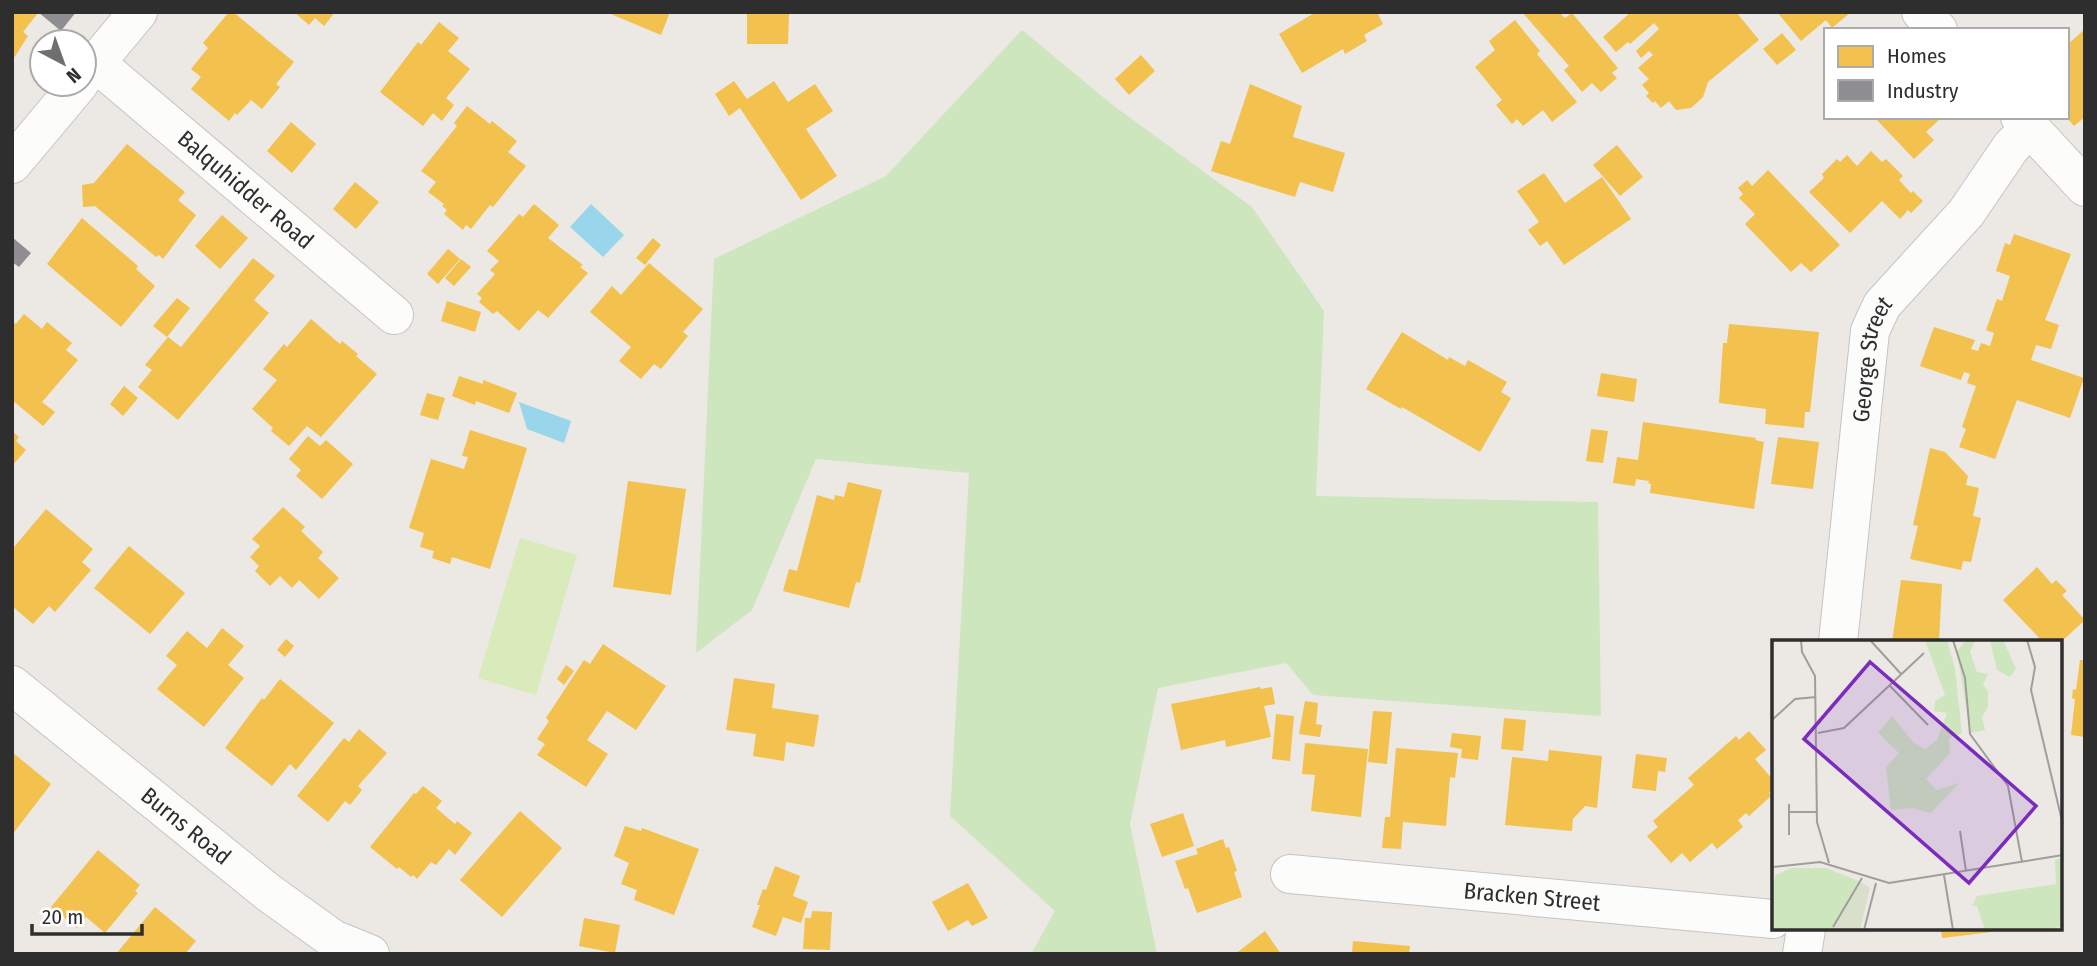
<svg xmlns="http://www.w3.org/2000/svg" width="2097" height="966" font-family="'Fira Sans Condensed',sans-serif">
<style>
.green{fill:#cee6be}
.pitch{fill:#d9eabb}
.water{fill:#99d6ec}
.homes{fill:#f2c14e}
.industry{fill:#8d8d92}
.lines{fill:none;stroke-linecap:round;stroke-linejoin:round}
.minor-casing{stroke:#c5c4c5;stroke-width:40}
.minor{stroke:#fcfcfb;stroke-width:38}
.labels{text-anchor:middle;stroke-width:7;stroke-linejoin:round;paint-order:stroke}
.street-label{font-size:23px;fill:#2e2e2e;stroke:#fff}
.inset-road{fill:none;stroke:#a09e9b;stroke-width:2}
.view{fill:#7b2cbf;fill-opacity:0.15;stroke:#7b2cbf;stroke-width:3.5}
.inset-edge{fill:none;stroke:#2e2e2e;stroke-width:3.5}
</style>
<rect width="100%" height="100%" fill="#ece8e4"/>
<polygon class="green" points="1022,30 1114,106 1252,207 1324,311 1316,496 1598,502 1601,716 1313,695 1286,663 1158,688 1130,824 1157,954 1031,954 1055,911 950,816 969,473 816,459 752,610 696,653 714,259 886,176"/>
<polygon class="pitch" points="520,538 577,555 536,695 478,678"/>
<g class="water">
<polygon points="591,204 624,235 603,257 570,227"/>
<polygon points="519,402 571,421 564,443 527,429"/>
</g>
<g class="homes">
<polygon points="12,12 38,13 23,32 28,36 12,61"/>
<polygon points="229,12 233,12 294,62 276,84 280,87 262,109 251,100 237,115 235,113 229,121 191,89 201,77 191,69 208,48 203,43"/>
<polygon points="294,12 335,12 324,26 315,18 309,25"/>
<polygon points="606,12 670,12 661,35"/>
<polygon points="747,12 789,12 788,44 747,44"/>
<polygon points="1316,12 1377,12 1383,24 1364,35 1367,41 1345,54 1343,49 1302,73 1279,34"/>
<polygon points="1522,12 1559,12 1565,18 1572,13 1618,68 1612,73 1617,78 1601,92 1592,83 1582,92 1564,70 1569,66"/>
<polygon points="1631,12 1736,12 1759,40 1708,82 1703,97 1691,108 1676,110 1669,101 1661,108 1655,101 1653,103 1646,96 1649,93 1642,85 1649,79 1638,68 1653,55 1649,51 1641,58 1636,51 1659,29 1654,23 1630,44 1628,42 1616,52 1603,37"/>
<polygon points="1777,12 1851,12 1832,28 1826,20 1801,41"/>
<polygon points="1515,20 1540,51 1537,54 1577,102 1552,122 1543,110 1523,126 1517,119 1512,124 1496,105 1502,100 1475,67 1495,50 1489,41"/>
<polygon points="439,22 459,38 448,51 470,69 446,98 454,105 442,121 433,113 423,126 380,92 418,42 421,45"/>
<polygon points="2085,29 2085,117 2074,126 2066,117 2067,45"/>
<polygon points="1782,33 1796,50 1777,65 1763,49"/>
<polygon points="1141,55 1155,71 1129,95 1115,79"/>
<polygon points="734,81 747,99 774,81 788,102 815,84 833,111 806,129 837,176 801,200 740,108 729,116 715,94"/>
<polygon points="1250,84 1302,106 1293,137 1345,153 1333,192 1300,182 1295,197 1211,171 1221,141 1230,144"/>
<polygon points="467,106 490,124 492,121 517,141 508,152 526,166 493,207 490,205 471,229 466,225 463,230 444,214 447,210 442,206 444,204 428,192 436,182 421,171 457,126 454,123"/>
<polygon points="1874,117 1942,117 1926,132 1934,140 1914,159"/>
<polygon points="291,122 316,144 292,173 267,151"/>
<polygon points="127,144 185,192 178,200 196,215 163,259 159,255 156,257 95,206 83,207 82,185 94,183"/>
<polygon points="1617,145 1643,177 1620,196 1593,165"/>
<polygon points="1871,151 1882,162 1886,159 1903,176 1899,180 1911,193 1913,191 1923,201 1911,213 1908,210 1900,219 1882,201 1850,233 1809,192 1824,178 1822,174 1837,159 1840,162 1847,155 1857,166"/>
<polygon points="1768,170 1840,245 1811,272 1801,263 1791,272 1745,224 1755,214 1739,198 1743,194 1738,188 1747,180 1752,186"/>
<polygon points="1544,173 1565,203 1602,177 1631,219 1564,265 1547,241 1540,246 1528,230 1539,222 1517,191"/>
<polygon points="355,182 379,202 356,229 333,209"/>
<polygon points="534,204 559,225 548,238 583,265 580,267 588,273 548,318 538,310 519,331 497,311 493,314 479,302 482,298 477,294 495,274 490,270 499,261 487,251 519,214 523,217"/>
<polygon points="222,215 248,238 220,269 195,246"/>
<polygon points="82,218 138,266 136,269 155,286 121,327 47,264"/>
<polygon points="2014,234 2071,254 2045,320 2059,325 2051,349 2036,345 2031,360 2084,378 2070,418 2017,400 1995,459 1959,447 1966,429 1962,427 1976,386 1967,383 1970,374 1964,372 1961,380 1920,366 1934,327 1975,340 1971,349 1978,351 1981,343 1990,346 1994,333 1986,330 1997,299 2002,301 2010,276 1996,271 2005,243 2010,245"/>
<polygon points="653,238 661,245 645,265 636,258"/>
<polygon points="448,249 460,259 438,284 427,274"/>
<polygon points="253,258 275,276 254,300 269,313 178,420 138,387 152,370 145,365 168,337 181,347"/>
<polygon points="461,259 471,267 454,286 445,278"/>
<polygon points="649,263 703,309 683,332 688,336 661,369 654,364 641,379 619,361 631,347 590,312 612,286 621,295"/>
<polygon points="177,298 190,308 167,337 153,326"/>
<polygon points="447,301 481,312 475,332 441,321"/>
<polygon points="24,314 42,329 47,322 72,343 66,350 78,360 42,402 55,412 43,426 12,400 12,321 16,324"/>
<polygon points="311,319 340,344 342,341 358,354 356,356 377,374 321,437 307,426 289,446 271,431 273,428 252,409 277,380 263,369 284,344 287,347"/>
<polygon points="1729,324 1819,332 1810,412 1805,412 1804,428 1765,424 1766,409 1719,403 1723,343 1727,343"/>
<polygon points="1402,332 1448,360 1449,357 1465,366 1468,360 1507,382 1501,392 1511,398 1480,452 1402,407 1401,409 1366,389"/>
<polygon points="1601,373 1637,379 1634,402 1597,396"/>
<polygon points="459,376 483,384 483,380 517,393 509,413 476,401 475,405 452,396"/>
<polygon points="124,386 138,398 123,416 110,404"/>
<polygon points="427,393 445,398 438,420 420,415"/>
<polygon points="1643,422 1756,438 1755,440 1764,442 1754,509 1650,493 1651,484 1648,483 1649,481 1636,479 1635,486 1613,483 1617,457 1638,460"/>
<polygon points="1591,429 1608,431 1603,463 1586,461"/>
<polygon points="470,430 527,448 490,569 452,557 450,564 432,558 434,551 420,547 424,533 409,528 431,459 464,469 468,457 462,456"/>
<polygon points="12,431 19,437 16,441 26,450 12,466"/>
<polygon points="308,436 320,446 326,440 353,464 322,499 296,476 301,470 289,459"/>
<polygon points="1778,437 1819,442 1813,489 1771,484"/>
<polygon points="1930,448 1945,452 1968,476 1966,485 1979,488 1973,516 1981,518 1971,562 1963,561 1961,570 1910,559 1918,526 1913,525"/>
<polygon points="628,481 686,489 671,595 613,587"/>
<polygon points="848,482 882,490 860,583 856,582 849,608 783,591 789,569 797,571 817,495 834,500 835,495 844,497"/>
<polygon points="283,507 305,527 301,531 323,552 318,558 339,578 319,599 299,580 292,588 280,576 270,586 255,571 259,566 250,557 260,546 252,539"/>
<polygon points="46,509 93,549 82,562 91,570 55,612 49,606 33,624 12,606 12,545 14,547"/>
<polygon points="129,546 185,593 150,634 94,588"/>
<polygon points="2037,567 2052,584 2056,580 2067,591 2062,595 2085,620 2061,642 2043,642 2003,600"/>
<polygon points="1901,580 1942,584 1939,642 1892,642"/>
<polygon points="222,628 244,646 228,665 244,678 204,727 157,689 177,665 166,656 187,631 207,648"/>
<polygon points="286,639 294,646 285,657 277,650"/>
<polygon points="603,644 666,686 636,730 607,711 587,740 608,754 586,787 537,755 545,744 537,739 549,721 546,718 584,660 590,664"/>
<polygon points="2080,660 2085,660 2085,737 2071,735 2075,699 2072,698 2073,689 2076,690"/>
<polygon points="566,665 574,671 564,685 557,679"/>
<polygon points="734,678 775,684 772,708 819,715 814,747 786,742 784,761 753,756 756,734 726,730"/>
<polygon points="280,679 334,723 296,770 290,764 272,786 225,748 262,698 264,700"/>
<polygon points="1260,687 1261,689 1272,687 1275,704 1264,706 1271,737 1226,747 1225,740 1181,750 1171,704"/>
<polygon points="1305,701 1318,703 1316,724 1322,725 1320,737 1299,734"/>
<polygon points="1373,711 1392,712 1387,764 1368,762"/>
<polygon points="1276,714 1294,716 1290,761 1272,759"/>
<polygon points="1504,718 1526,720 1523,751 1501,749"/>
<polygon points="359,729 387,753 358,786 362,790 350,805 345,801 328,822 297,796 344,738 349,742"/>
<polygon points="1749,731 1766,750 1755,759 1773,780 1773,789 1769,793 1771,796 1749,816 1746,813 1738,820 1743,827 1717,849 1712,843 1690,862 1682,853 1671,863 1647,836 1658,827 1653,821 1694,785 1688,778 1736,736 1739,740"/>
<polygon points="1452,733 1481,736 1478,760 1461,758 1462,749 1450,747"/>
<polygon points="1305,743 1368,749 1361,817 1311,811 1315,775 1302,774"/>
<polygon points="1396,748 1458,753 1455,778 1450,777 1446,826 1403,822 1401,849 1382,848 1385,817 1390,817"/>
<polygon points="1549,750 1602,756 1597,808 1585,806 1573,819 1572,831 1505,825 1512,757 1548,761"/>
<polygon points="12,752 51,784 12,835"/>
<polygon points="1636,754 1667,758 1665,772 1658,771 1656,791 1632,788"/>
<polygon points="423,786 442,801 436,808 455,824 457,821 472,833 455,855 449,849 436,865 431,862 417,879 413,875 411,877 399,867 397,869 370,847 414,793 416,794"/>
<polygon points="520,811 562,848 502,917 460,880"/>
<polygon points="1183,813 1194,846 1162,857 1150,824"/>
<polygon points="625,826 641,831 642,828 699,849 674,915 634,900 637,890 621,884 629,863 614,856"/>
<polygon points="1223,839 1226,848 1229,847 1237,871 1234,872 1242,897 1197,913 1188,888 1185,889 1175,861 1198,854 1196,849"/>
<polygon points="98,850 140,885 135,891 138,893 105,933 86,917 77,928 51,907"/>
<polygon points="775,866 800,876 793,896 808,902 801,923 783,917 776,936 752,927 760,905 757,905 763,889 766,890"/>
<polygon points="968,883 988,918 972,926 968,920 948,931 932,902"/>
<polygon points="155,907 196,941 185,954 116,954"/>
<polygon points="812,911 832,912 830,950 803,949 805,918 811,918"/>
<polygon points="584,918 620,925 615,953 579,946"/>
<polygon points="1941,929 1991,929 1992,932 1942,938"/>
<polygon points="1265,931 1281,954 1233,954 1239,951"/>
<polygon points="1353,941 1410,946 1409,954 1352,954"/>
</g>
<g class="industry">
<polygon points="38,12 76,12 61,31"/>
<polygon points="12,237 31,253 19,267 12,262"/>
</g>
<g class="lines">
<defs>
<g id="minor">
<polyline points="1921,12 1938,30"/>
<path id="s1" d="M 96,63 L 394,315"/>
<polyline points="84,77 138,12"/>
<polyline points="2020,117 2085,187"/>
<polyline points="12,164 79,84"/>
<path id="s2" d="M 1838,642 L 1870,331 L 1882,305 L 1966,213 L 2011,147 L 2030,128"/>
<path id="s3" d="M 12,685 L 269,893 L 333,939 L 370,954"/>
<path id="s4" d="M 1290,874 L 1773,919"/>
<polyline points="1802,954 1806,929"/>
</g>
</defs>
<use href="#minor" class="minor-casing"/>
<use href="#minor" class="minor"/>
</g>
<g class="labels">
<g class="street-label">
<text dy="8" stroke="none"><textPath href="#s1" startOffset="196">Balquhidder Road</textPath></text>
<text dy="8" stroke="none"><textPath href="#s2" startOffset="285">George Street</textPath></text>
<text dy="8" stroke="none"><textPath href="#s3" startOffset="224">Burns Road</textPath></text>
<text dy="8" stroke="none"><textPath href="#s4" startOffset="243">Bracken Street</textPath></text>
</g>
</g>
<g transform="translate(1772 640)">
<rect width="290" height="290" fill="#ece8e4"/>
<path d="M 153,0 L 175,0 L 183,29 L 190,93 L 177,98 L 178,113 L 154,139 L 165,150 L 187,143 L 159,173 L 140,168 L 119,170 L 114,127 L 127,113 L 106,93 L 120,76 L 141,102 L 153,109 L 165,100 L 175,73 L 162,71 L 163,61 L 173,55 ZM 194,0 L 204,0 L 198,12 L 205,32 L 216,34 L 211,45 L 216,51 L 216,67 L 210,77 L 213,90 L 198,93 L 185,11 ZM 218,0 L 231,0 L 244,29 L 238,37 L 225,30 ZM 290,218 L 290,286 L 278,290 L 213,290 L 205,266 L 200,266 L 205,256 L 284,244 L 283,220 ZM 19,228 L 54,228 L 89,242 L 60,290 L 0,290 L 0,247 L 4,235 Z" fill="#cee6be"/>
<path d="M 89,242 L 98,248 L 88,290 L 60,290 Z" fill="#d8e0cc"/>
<path class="inset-road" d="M 29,0 L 30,12 L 43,36 L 45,182 L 57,223M 98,0 L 130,35M 181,0 L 193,38 L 198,94 L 236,146 L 250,222M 255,0 L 263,27 L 259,50 L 291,185M 118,46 L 156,85M 0,80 L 23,59 L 44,57M 46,93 L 72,88 L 152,13M 17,172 L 45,172M 188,191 L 194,231M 17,195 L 17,164M 1,227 L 48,222 L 117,243 L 291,215M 172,235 L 181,290M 61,287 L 90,238M 92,290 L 104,243"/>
<path class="view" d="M 98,22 L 264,166 L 197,243 L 32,99 Z"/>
<rect width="290" height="290" class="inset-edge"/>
</g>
<rect width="2097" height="966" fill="none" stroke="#2e2e2e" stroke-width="28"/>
<rect x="1824" y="28" width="245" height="91" fill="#ffffff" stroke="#ababab" stroke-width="2"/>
<rect x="1838" y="46" width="35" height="21" fill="#f2c14e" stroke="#ababab" stroke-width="2"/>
<text x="1887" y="63" font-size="21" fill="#2e2e2e">Homes</text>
<rect x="1838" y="80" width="35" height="21" fill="#8d8d92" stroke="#ababab" stroke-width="2"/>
<text x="1887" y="98" font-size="21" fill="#2e2e2e">Industry</text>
<g transform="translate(63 63) rotate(139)"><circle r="33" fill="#ffffff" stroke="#ababab" stroke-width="2"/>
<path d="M0-5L12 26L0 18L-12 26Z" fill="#706f6e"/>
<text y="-10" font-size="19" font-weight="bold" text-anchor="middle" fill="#2e2e2e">N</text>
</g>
<path d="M32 924v10h110v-10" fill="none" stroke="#2e2e2e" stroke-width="3.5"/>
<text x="42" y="924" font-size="21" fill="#2e2e2e" stroke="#ffffff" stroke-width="5" paint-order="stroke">20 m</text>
</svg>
